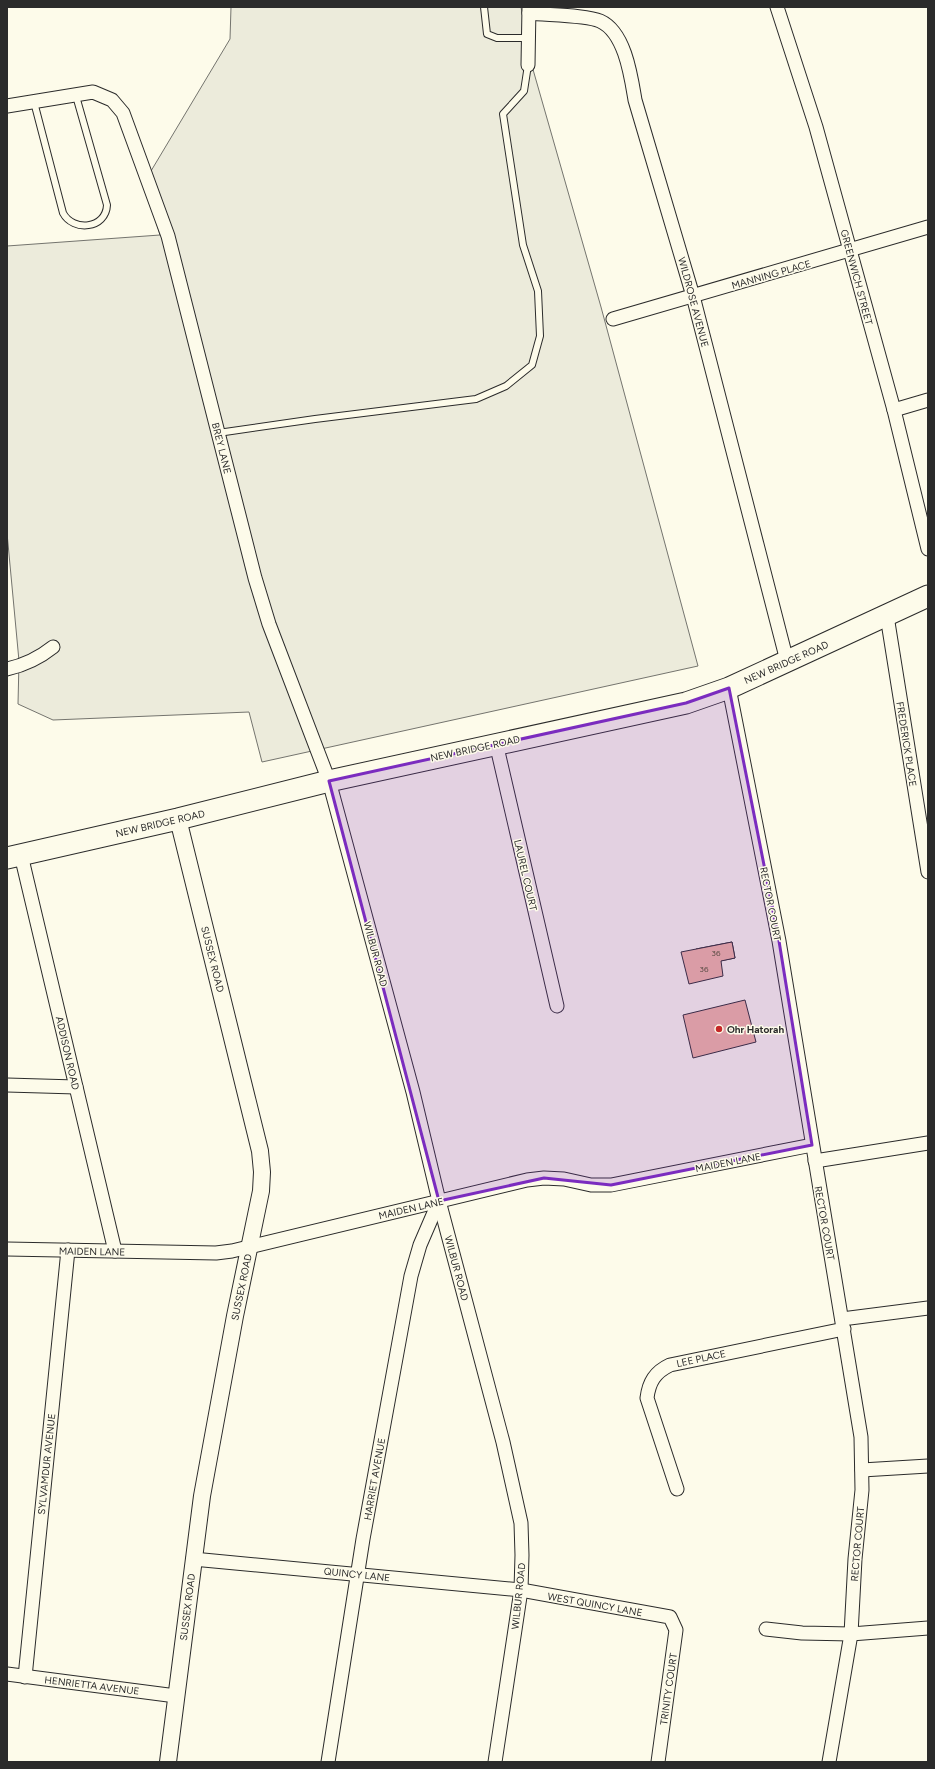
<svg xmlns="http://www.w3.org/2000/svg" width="935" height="1769" font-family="Figtree,sans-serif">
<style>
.green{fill:#ecebdb;stroke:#74746e}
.building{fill:#f2b8a0;stroke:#2b2b2b}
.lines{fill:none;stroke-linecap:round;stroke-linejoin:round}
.service-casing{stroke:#2b2b2b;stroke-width:8}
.minor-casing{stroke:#2b2b2b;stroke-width:15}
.tertiary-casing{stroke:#2b2b2b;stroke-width:18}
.primary-casing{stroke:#2b2b2b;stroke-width:23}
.service{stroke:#fdfbea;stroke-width:6}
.minor{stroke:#fdfbea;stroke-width:13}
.tertiary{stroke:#fdfbea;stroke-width:16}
.primary{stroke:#fdfbea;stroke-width:21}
.marked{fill:#7b2cbf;fill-opacity:0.2;stroke:#7b2cbf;stroke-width:3;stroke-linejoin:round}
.poi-dot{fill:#c62828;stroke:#fdfbea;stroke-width:1.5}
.labels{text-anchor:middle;stroke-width:3;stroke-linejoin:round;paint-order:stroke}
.number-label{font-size:8px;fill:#5d4e48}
.street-label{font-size:10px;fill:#2b2b2b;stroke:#fdfbea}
.poi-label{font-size:10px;font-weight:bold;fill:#2b2b2b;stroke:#fdfbea;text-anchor:start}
</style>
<rect width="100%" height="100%" fill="#fdfbea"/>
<polygon class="green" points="231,7 521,7 530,59 601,307 698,666 262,762 249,712 53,720 18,704 19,661 7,533 7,246 160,235 145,181 230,39"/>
<g class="building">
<polygon points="732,942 735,958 699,965 696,949"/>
<polygon points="732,942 735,958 721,961 723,976 689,984 681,952"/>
<polygon points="745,1000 756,1042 693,1058 683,1015"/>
</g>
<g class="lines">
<defs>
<g id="service">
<polyline points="484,7 487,34 497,38 529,38"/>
<path d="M 34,102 L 63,213 C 73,232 106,229 107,205 L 76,96"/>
<polyline points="218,433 315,419 476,399 506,386 532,365 540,336 538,291 523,245 503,114 524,91 528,65"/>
</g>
<g id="minor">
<polyline points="777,7 816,127 894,410 928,549"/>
<path d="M 529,13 C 546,15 587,15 600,21 C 625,32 631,76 635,100 L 693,296 L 787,661"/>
<polyline points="528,65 529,7"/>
<polyline points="7,106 93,92 112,100 123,113 168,236 255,578 269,624 329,781 413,1092 439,1201 503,1442 521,1523 522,1555 521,1590 495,1762"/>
<polyline points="613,319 928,227"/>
<polyline points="894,410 928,400"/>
<polyline points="887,616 928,872"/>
<path d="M 7,669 C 25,665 38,659 53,647"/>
<polyline points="729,688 779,941 861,1437 862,1490 855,1559 851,1634 829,1762"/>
<polyline points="496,743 557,1006"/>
<polyline points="21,855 115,1251"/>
<polyline points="7,1085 76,1087"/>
<polyline points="815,1161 928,1143"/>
<polyline points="7,1249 216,1253 232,1251 527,1180 544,1178 564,1179 591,1185 611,1185 812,1145"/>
<polyline points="842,1319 928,1308"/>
<polyline points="862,1470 928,1466"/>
<path d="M 677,1489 L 647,1398 C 649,1382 655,1372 670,1365 L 844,1329"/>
<polyline points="193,1559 521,1590 670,1617 676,1630 658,1762"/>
<polyline points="766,1629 802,1633 851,1634 928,1628"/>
<polyline points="7,1674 176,1696"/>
<polyline points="25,1677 68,1250"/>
<polyline points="328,1762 363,1539 411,1276 420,1245 439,1201"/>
</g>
<polyline id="tertiary" points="168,1762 202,1496 235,1316 261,1191 262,1172 260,1151 178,819"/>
<polyline id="primary" points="7,858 178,819 329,781 686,703 729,688 928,596"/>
</defs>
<use href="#service" class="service-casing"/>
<use href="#minor" class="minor-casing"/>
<use href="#tertiary" class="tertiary-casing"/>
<use href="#primary" class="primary-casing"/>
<use href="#service" class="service"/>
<use href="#minor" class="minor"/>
<use href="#tertiary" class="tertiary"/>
<use href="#primary" class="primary"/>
</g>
<path class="marked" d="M 729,688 L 779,941 L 812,1145 L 611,1185 L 544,1178 L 439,1201 L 329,781 L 686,703 Z"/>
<circle class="poi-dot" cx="719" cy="1029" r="4"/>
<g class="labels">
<g class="number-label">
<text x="716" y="956">36</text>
<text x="704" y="972">36</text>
</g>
<g class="street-label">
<text transform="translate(771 274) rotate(-16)" y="4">MANNING PLACE</text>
<text transform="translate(857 277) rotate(75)" y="4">GREENWICH STREET</text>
<text transform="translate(694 302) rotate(75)" y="4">WILDROSE AVENUE</text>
<text transform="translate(222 448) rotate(76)" y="4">BREY LANE</text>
<text transform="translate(786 662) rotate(-24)" y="4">NEW BRIDGE ROAD</text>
<text transform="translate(907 744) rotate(81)" y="4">FREDERICK PLACE</text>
<text transform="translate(475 748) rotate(-12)" y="4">NEW BRIDGE ROAD</text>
<text transform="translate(160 823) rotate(-13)" y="4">NEW BRIDGE ROAD</text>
<text transform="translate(526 875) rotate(77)" y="4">LAUREL COURT</text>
<text transform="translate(771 904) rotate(79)" y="4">RECTOR COURT</text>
<text transform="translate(376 954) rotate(75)" y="4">WILBUR ROAD</text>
<text transform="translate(213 959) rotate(76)" y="4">SUSSEX ROAD</text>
<text transform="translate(68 1053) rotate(77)" y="4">ADDISON ROAD</text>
<text transform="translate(728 1162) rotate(-11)" y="4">MAIDEN LANE</text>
<text transform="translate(411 1208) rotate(-13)" y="4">MAIDEN LANE</text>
<text transform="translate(825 1223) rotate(80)" y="4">RECTOR COURT</text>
<text transform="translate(92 1251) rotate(1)" y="4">MAIDEN LANE</text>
<text transform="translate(457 1268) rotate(75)" y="4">WILBUR ROAD</text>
<text transform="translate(241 1287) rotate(-78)" y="4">SUSSEX ROAD</text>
<text transform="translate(701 1358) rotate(-12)" y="4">LEE PLACE</text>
<text transform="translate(46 1464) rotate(-84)" y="4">SYLVAMDUR AVENUE</text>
<text transform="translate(374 1479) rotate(-80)" y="4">HARRIET AVENUE</text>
<text transform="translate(857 1544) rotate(-85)" y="4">RECTOR COURT</text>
<text transform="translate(357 1574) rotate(6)" y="4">QUINCY LANE</text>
<text transform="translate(518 1596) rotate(-84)" y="4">WILBUR ROAD</text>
<text transform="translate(595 1604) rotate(10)" y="4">WEST QUINCY LANE</text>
<text transform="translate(187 1607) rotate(-83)" y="4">SUSSEX ROAD</text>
<text transform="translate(92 1685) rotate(7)" y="4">HENRIETTA AVENUE</text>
<text transform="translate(668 1689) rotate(-82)" y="4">TRINITY COURT</text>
</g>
<g class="poi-label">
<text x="727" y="1033">Ohr Hatorah</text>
</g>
</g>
<rect width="935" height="1769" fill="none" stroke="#2b2b2b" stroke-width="16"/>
</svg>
